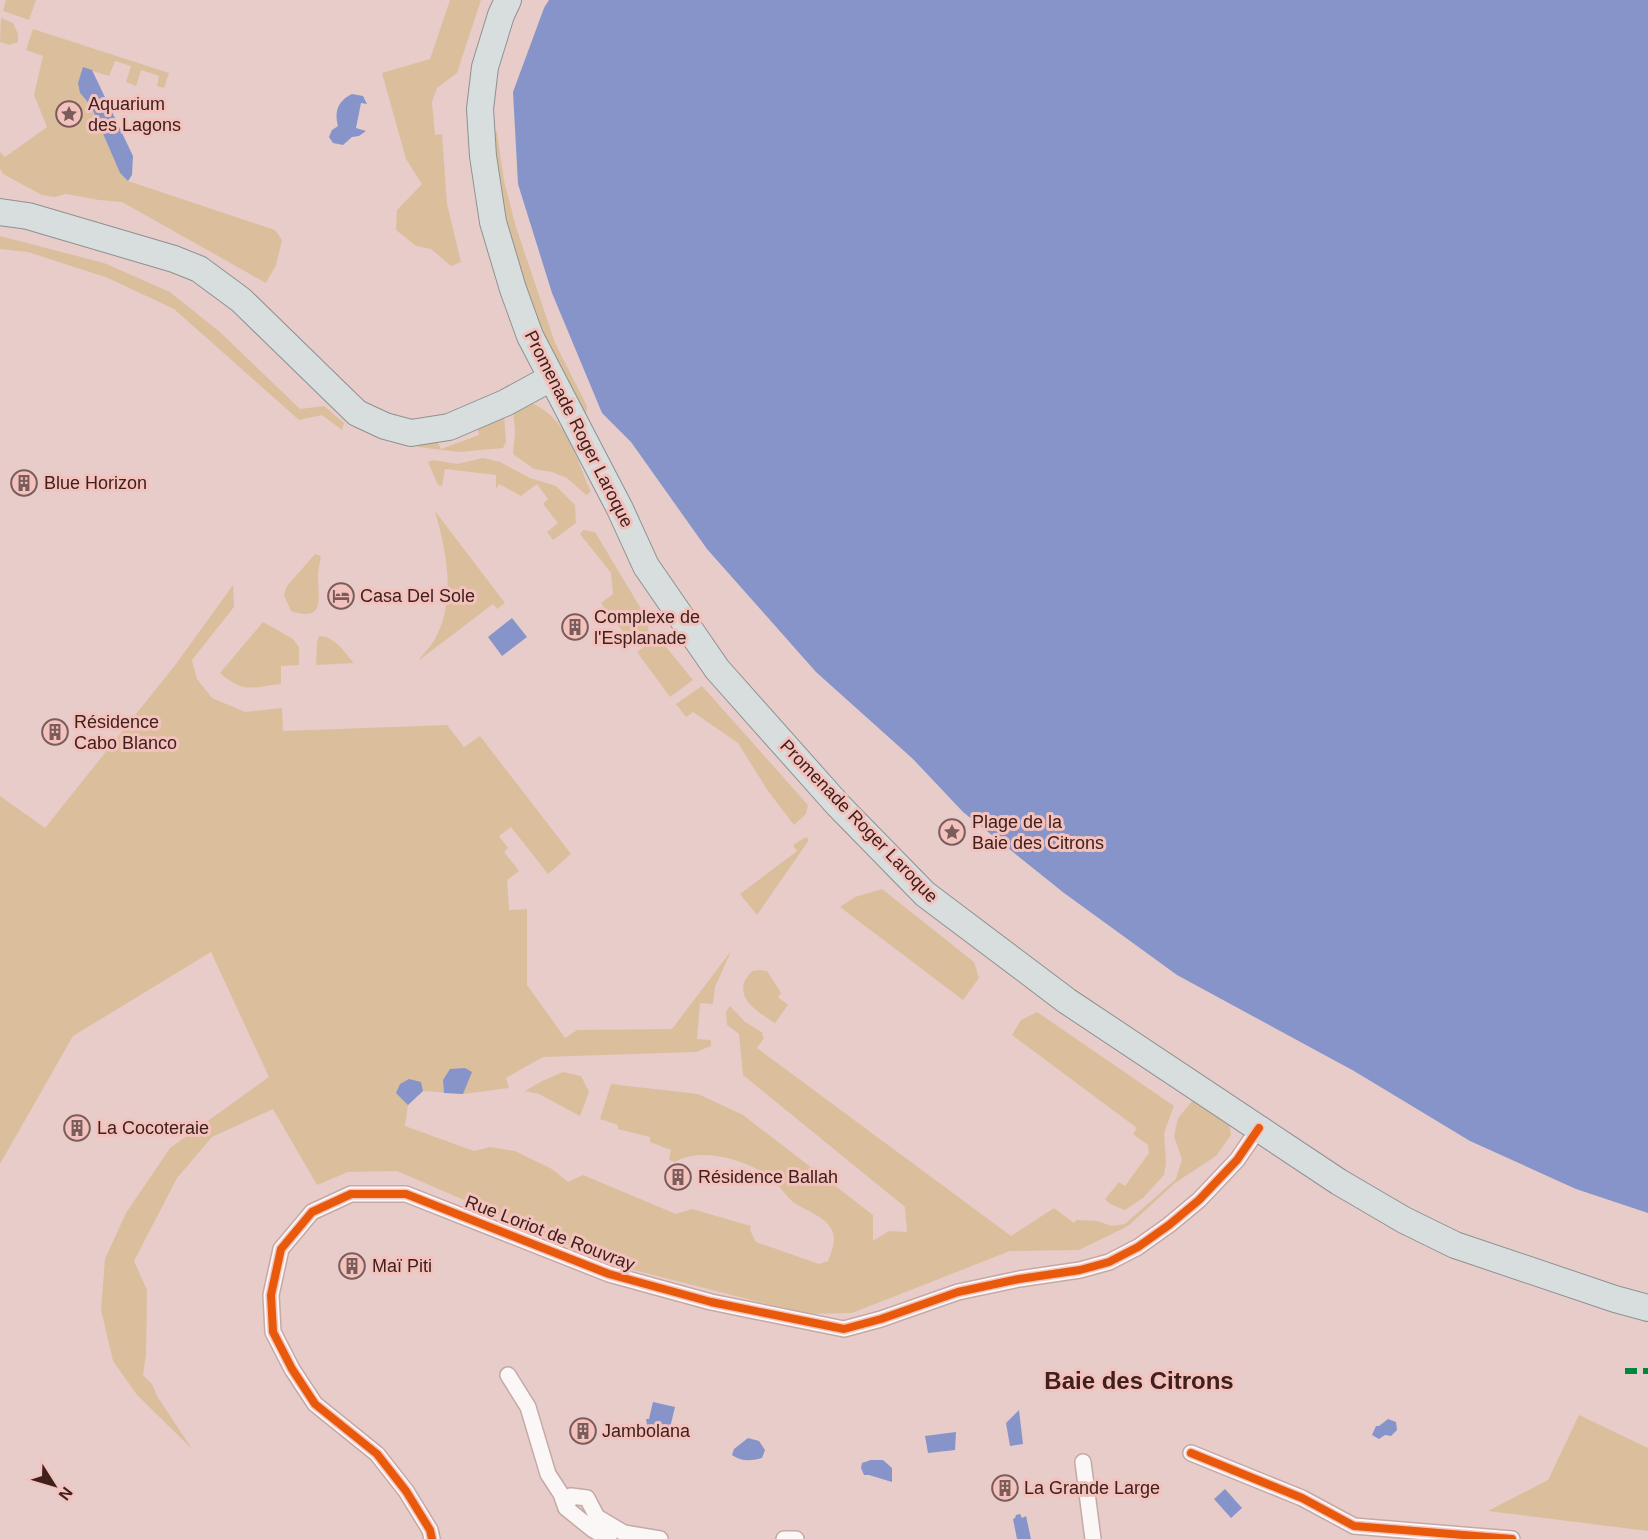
<svg xmlns="http://www.w3.org/2000/svg" width="1648" height="1539" font-family="Arial,sans-serif">
  <rect width="100%" height="100%" fill="#e7ccca"/>
  <path fill="#dbbf9d" d="M6,0H36L29,20L3,11Z
    M450,0H481L457,73L437,88L432,102L435,135L442,134L447,204L461,262L451,266L431,249L416,246L396,230L397,210L422,184L406,159L382,73L430,59Z
    M1,18L13,23L18,34V42L9,45L0,42Z
    M33,29L169,73L164,88L157,86L159,76L141,70L136,86L126,82L131,66L115,61L109,76L83,68L80,93L91,106L120,173L128,181L275,230L282,240L276,265L266,283L122,202L99,200L66,194L54,197L42,195L3,174L0,169V152L5,157L47,127L34,95L43,56L26,50Z
    M491,129L497,132L504,181L516,227L555,343L587,406L585,429L546,347L507,236Z
    M0,236L104,263L170,292L221,333L300,409L324,406L344,423L342,430L322,415L299,420L174,309L108,278L28,252L0,249Z
    M529,402C569,418 575,457 591,492L586,495L567,478L552,472L534,469L513,454L515,432L513,408Z
    M504,414L506,442L503,448L459,452L418,447L415,443L436,439L441,449L479,435L477,425Z
    M483,458L500,462L530,478L556,486L575,505L576,523L553,540L547,532L558,523L543,504L548,499L537,484L521,496L499,484L496,489V475L445,469L442,486L438,485L428,462L434,460L457,464Z
    M435,511L505,603L497,609L493,604L418,661C424,653 433,644 437,635C456,596 446,551 435,511Z
    M583,530L595,532L649,622L648,631L633,645L601,603L613,594L611,573L580,534Z
    M315,554L321,556C320,562 318,569 318,575C318,598 326,623 291,611L284,595L287,586Z
    M233,585L234,607L192,660L197,679L212,698L245,712L282,708L283,731L447,725L464,747L480,736L571,854L548,874L511,827L499,836L508,848L504,852L519,871L507,880L509,910L527,909V985L565,1038L577,1030L672,1029L731,951L715,987L713,1004L700,1003L697,1039L711,1040V1046L696,1052L543,1057L506,1078L509,1088L463,1094L423,1091L408,1105L405,1126L474,1151L490,1147L515,1151L552,1169L568,1182L583,1175L676,1214L692,1209L751,1226L750,1230L756,1242L819,1264L828,1261C831,1253 836,1242 833,1233C828,1217 806,1211 793,1202C785,1195 779,1185 771,1178C748,1160 700,1146 675,1162L669,1160L671,1150L650,1142V1137L618,1129V1125L600,1119L611,1084L698,1094L743,1115L873,1215V1241L889,1231L907,1232L905,1207L743,1075L739,1034L727,1025L726,1012L730,1006L745,1022L763,1033L762,1035L764,1038L757,1048L1011,1236L1054,1208L1074,1223L1076,1220L1097,1221L1112,1226L1125,1224L1176,1179L1182,1159L1174,1136L1178,1118L1194,1099L1229,1124L1231,1135L1216,1156L1175,1183L1128,1226L1079,1250L1010,1251L852,1313L806,1314L614,1265L397,1171L348,1172L317,1185L273,1109L212,1137L177,1178L134,1261L147,1290L146,1354L143,1375L152,1384L157,1396L192,1449L137,1395L113,1361L101,1310L105,1259L126,1213L170,1148L269,1077L211,952L73,1036L0,1164V796L45,828L176,664Z
    M263,622L293,639L299,647V665L281,666V684C252,687 244,694 220,673Z
    M319,636C335,636 344,652 354,663L316,665L317,642Z
    M658,637L693,680L670,697L637,652Z
    M702,686L808,805L806,814L794,825L768,791L738,743L693,712L686,717L676,704Z
    M806,837L809,840L757,915L740,894L797,851L793,845Z
    M882,889L974,962L979,978L963,1000L840,907L855,897Z
    M761,970L767,971L781,993L778,997L788,1005L775,1023C763,1015 738,1002 744,983C745,979 750,974 752,971Z
    M1037,1012L1174,1106L1164,1133L1166,1163L1164,1175L1143,1198L1125,1210L1110,1204L1105,1199L1119,1182L1125,1186L1149,1153L1148,1145L1133,1134L1137,1128L1012,1035L1021,1020Z
    M563,1072L581,1076L589,1092L580,1116L539,1094L525,1091L542,1081Z
    M1579,1415L1648,1448V1531L1488,1511L1548,1480Z"/>
  <path fill="#8694ca" d="M549,0H1648V1213L1576,1189L1470,1141L1354,1071L1177,975L1064,893L963,812L913,759L816,672L707,549L631,442L602,413L552,293L518,184L513,92L544,8Z
    M83,67L92,70L133,156L132,175L128,181L120,173L91,106L80,93L78,83Z
    M352,94L363,96L367,104L361,103L356,128L366,131L359,136L352,137L343,145L333,143L329,137L332,130L338,126C334,111 338,101 352,94Z
    M512,618L527,637L502,656L488,637Z
    M465,1068L472,1072L463,1094L444,1093L443,1080L450,1069Z
    M409,1079L421,1082L423,1091L408,1105L396,1093L400,1084Z
    M653,1402L675,1407L668,1436L648,1430L646,1419H649Z
    M1019,1410L1023,1444L1010,1446L1006,1423Z
    M1388,1419L1396,1422L1397,1430L1391,1436L1385,1435L1379,1439L1372,1435L1376,1426H1379Z
    M956,1432L955,1450L928,1453L925,1436Z
    M748,1438L759,1441L765,1450L762,1458C750,1461 742,1462 732,1455L734,1449Z
    M871,1460H883L892,1468V1482L869,1475H864L861,1468L862,1463Z
    M1225,1489L1242,1508L1231,1518L1214,1499Z
    M1020,1514L1022,1518L1026,1516L1031,1539H1017L1013,1519L1015,1518L1016,1515Z"/>
  <g fill="none" stroke-linecap="round" stroke-linejoin="round">
    <g stroke="#c4a9a7" stroke-width="18">
      <path id="street" d="M508,1375L528,1407L548,1474L561,1494L566,1508
        M1191,1453L1302,1498L1354,1526L1512,1539
        M1083,1462L1093,1539
        M432,1539L430,1530L406,1491L377,1454L315,1404L292,1369L273,1332L271,1295L281,1249L312,1212L351,1194H406L609,1274L711,1302L844,1329L881,1319L958,1292L1019,1279L1080,1270L1109,1262L1138,1247L1169,1225L1199,1200L1237,1160L1259,1128
        M609,1539L592,1529L566,1508L571,1496L587,1498L597,1517L624,1533L660,1539
        M784,1539H796"/>
    </g>
    <g stroke="#8e9192" stroke-width="28">
      <path id="primary" d="M508,0L501,15L485,67L480,109L483,156L493,222L513,289L530,336L620,509L646,566L717,669L838,805L925,894L1067,1001L1339,1182L1404,1220L1455,1245L1615,1299L1648,1308
        M0,212L28,216L174,259L199,269L241,300L357,413L385,426L411,433L449,427L505,403L551,378"/>
    </g>
    <use href="#street" stroke="#fbf7f7" stroke-width="15"/>
    <use href="#primary" stroke="#d8ddde" stroke-width="26"/>
    <path stroke="#00873e" stroke-width="6" stroke-dasharray="12 6" stroke-linecap="butt" d="M1625,1371H1648"/>
    <g stroke="#f4c2bd" stroke-width="11">
      <path id="cycleway" d="M1191,1453L1302,1498L1354,1526L1512,1539
        M432,1539L430,1530L406,1491L377,1454L315,1404L292,1369L273,1332L271,1295L281,1249L312,1212L351,1194H406L609,1274L711,1302L844,1329L881,1319L958,1292L1019,1279L1080,1270L1109,1262L1138,1247L1169,1225L1199,1200L1237,1160L1259,1128"/>
    </g>
    <use href="#cycleway" stroke="#e8590c" stroke-width="8"/>
  </g>
  <defs>
    <g id="sight-ring" transform="scale(1.35)"><circle r="9.5" fill="#f4c2bd" stroke="#7a5c5a" stroke-width="1.5"/><path d="M0-6L1.8-2.2L6-1.7L2.9 1.2L3.7 5.4L0 3.3L-3.7 5.4L-2.9 1.2L-6-1.7L-1.8-2.2Z" fill="#7a5c5a"/></g>
    <g id="building-ring" transform="scale(1.35)"><circle r="9.5" fill="#f4c2bd" stroke="#7a5c5a" stroke-width="1.5"/><path d="M-4-6H4V6H1V3H-1V6H-4ZM-2.5-4.3h1.7v1.8h-1.7ZM.8-4.3h1.7v1.8H.8ZM-2.5-1h1.7V.8h-1.7ZM.8-1h1.7V.8H.8Z" fill="#7a5c5a"/></g>
    <g id="hotel-ring" transform="scale(1.35)"><circle r="9.5" fill="#f4c2bd" stroke="#7a5c5a" stroke-width="1.5"/><path d="M-6-4.5h1.5V1H6V5H4.5V3h-9V5H-6ZM-4 0a1.8 1.8 0 1 1 3.6 0ZM.5 0V-2.5h3Q6-2.5 6 0Z" fill="#7a5c5a"/></g>
  </defs>
  <g fill-rule="evenodd">
    <use href="#sight-ring" x="69" y="114"/>
    <use href="#building-ring" x="24" y="483"/>
    <use href="#hotel-ring" x="341" y="596"/>
    <use href="#building-ring" x="575" y="627"/>
    <use href="#building-ring" x="55" y="732"/>
    <use href="#sight-ring" x="952" y="832"/>
    <use href="#building-ring" x="77" y="1128"/>
    <use href="#building-ring" x="678" y="1177"/>
    <use href="#building-ring" x="352" y="1266"/>
    <use href="#building-ring" x="583" y="1431"/>
    <use href="#building-ring" x="1005" y="1488"/>
  </g>
  <g text-anchor="middle" stroke-width="6" stroke-linejoin="round" paint-order="stroke">
    <g font-size="18" fill="#3f201d" stroke="#f4c2bd" text-anchor="start">
      <text x="88" y="110">Aquarium<tspan x="88" dy="21">des Lagons</tspan></text>
      <text x="44" y="489">Blue Horizon</text>
      <text x="360" y="602">Casa Del Sole</text>
      <text x="594" y="623">Complexe de<tspan x="594" dy="21">l'Esplanade</tspan></text>
      <text x="74" y="728">Résidence<tspan x="74" dy="21">Cabo Blanco</tspan></text>
      <text x="972" y="828">Plage de la<tspan x="972" dy="21">Baie des Citrons</tspan></text>
      <text x="97" y="1134">La Cocoteraie</text>
      <text x="698" y="1183">Résidence Ballah</text>
      <text x="372" y="1272">Maï Piti</text>
      <text x="602" y="1437">Jambolana</text>
      <text x="1024" y="1494">La Grande Large</text>
    </g>
    <g font-size="18" fill="#3f201d" stroke="#f4c2bd">
      <text transform="translate(579 429) rotate(63)" y="6">Promenade Roger Laroque</text>
      <text transform="translate(859 821) rotate(46)" y="6">Promenade Roger Laroque</text>
      <text transform="translate(550 1233) rotate(21)" y="6">Rue Loriot de Rouvray</text>
    </g>
    <g font-size="24" font-weight="bold" fill="#3f201d" stroke="#f4c2bd">
      <text x="1139" y="1389">Baie des Citrons</text>
    </g>
  </g>
  <g transform="translate(54 1485) rotate(127)" stroke="#f4c2bd" stroke-width="4.5" paint-order="stroke">
  <path d="M0-4.5L10 22L0 15L-10 22Z" fill="#3f201d"/>
  <text y="-9" font-size="16" font-weight="bold" text-anchor="middle" fill="#3f201d">N</text>
  </g>
</svg>
